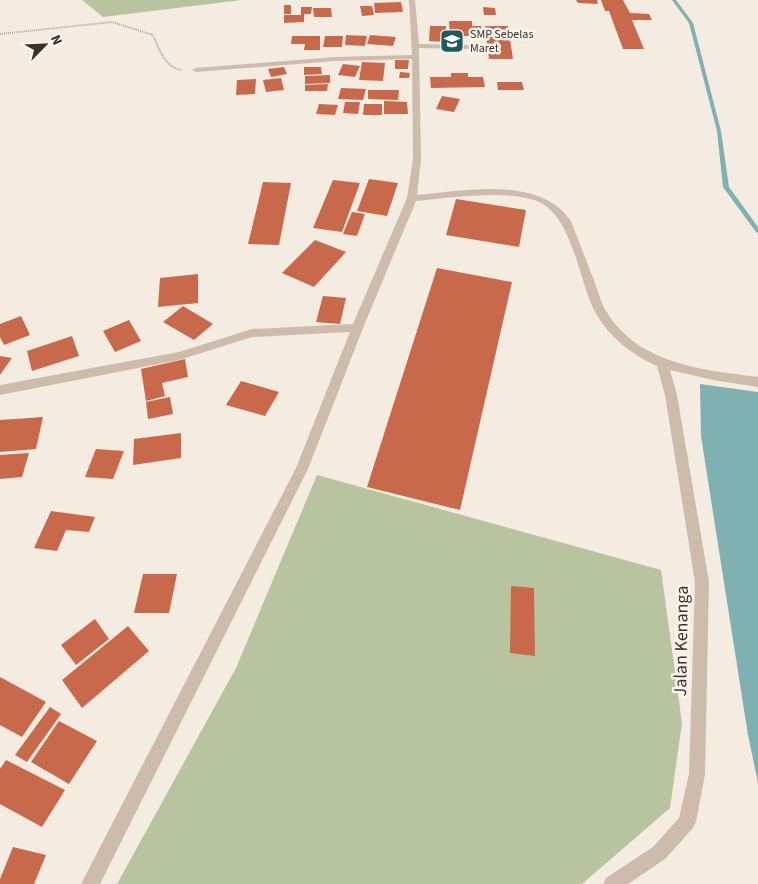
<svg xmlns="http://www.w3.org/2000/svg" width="758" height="884" font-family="'Source Sans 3',sans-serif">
  <rect width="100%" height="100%" fill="#f4ebe1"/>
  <path fill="#b8c4a0" d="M82,0H242L103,17Z
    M317,475L661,570L682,723L670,808L582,884H117L236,668Z"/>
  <path fill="#7fb0b2" d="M700,384L758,392V783L748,735L701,436Z"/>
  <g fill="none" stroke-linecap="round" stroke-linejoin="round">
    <path fill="#7fb0b2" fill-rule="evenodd" d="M672,0H676L693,23L721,131L729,187L758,227V233L756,232L723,187L717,131L689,23Z"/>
  </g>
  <path fill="#c8694b" d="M576,0H597L598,4L578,3Z
    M601,0H623L630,13L649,14L652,20H632L644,49H623L609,11H605Z
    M401,2L403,12L375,13L374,3Z
    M284,5H291V14H284Z
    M360,6H372L374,15L362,16Z
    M301,7H312L311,14H304V22L284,23V15H301Z
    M483,7L495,8L496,15H484Z
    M313,8H331L332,17H314Z
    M449,21H472V26H481L482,33H472L473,36H450Z
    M430,26H446V42L429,41Z
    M485,26H508L513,59H489Z
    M346,35L367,36L365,46L345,45Z
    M370,35L396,37L393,46L367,44Z
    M292,36H320V50H304L305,44H291Z
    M325,36H343L342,47H323Z
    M395,60H409L408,69H395Z
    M362,62L385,63L383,81L359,80Z
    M343,64L360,66L355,77L338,75Z
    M284,67L287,74L271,77L268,69Z
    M304,67H321L322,74L304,75Z
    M400,72L410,73L409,78H399Z
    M451,73H468V77H483L485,87L431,88L430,77H451Z
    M330,75V83L305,84V76Z
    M281,78L284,90L266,92L263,80Z
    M256,79L255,94L236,95L237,80Z
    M497,82H522L524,90H498Z
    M328,84L327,91H305V85Z
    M341,88L366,89L363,100L338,99Z
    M368,90H399L398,100L368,99Z
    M442,96L460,99L454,112L436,109Z
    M384,101L407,102L408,114H384Z
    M345,102H360L358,114L343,113Z
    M319,104L338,105L335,115L316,114Z
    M364,104H382V115H363Z
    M369,179L398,183L387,216L357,211Z
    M333,180L360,183L342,232L313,228Z
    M263,182L291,183L279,245L248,244Z
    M456,199L526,210L519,247L446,235Z
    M352,212L365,214L357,236L343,234Z
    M315,240L346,252L314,287L282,273Z
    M437,268L512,282L460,510L367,487Z
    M198,274V303L158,307L160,278Z
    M323,296L346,298L340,324L316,322Z
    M183,306L213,324L194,340L163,322Z
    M21,316L30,335L4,345L0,337V324Z
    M129,320L141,341L115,352L103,331Z
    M72,336L79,356L32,371L27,351Z
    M0,356L12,358L0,375Z
    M185,359L188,377L162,383L165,396L146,401L141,369Z
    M241,381L279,392L265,416L226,405Z
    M170,397L173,414L148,419L146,402Z
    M43,417L36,449L0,452V420Z
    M181,433V458L133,465L134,439Z
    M96,449L124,451L113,479L85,477Z
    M29,453L22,477L0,479V455Z
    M51,511L95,517L89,532L66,530L57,551L34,548Z
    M143,574H177L169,613H134Z
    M511,586L534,588L535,656L510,653Z
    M95,619L109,639L76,665L61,645Z
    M128,626L149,651L82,708L62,680Z
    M0,677L46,702L22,737L0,725Z
    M50,707L61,714L27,762L15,755Z
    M59,721L97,741L69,784L31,762Z
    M6,760L65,790L42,827L0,804V769Z
    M13,847L46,855L34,884H0V879Z"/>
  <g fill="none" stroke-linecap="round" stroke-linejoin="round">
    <path stroke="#b9a596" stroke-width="2" stroke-dasharray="1 1" stroke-linecap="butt" d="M0,34L112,22L153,35C159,49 165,68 182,70"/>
    <path fill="#cdbbac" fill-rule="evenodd" d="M409,0H415L419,44L475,45L479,47L475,49L419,48L421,159L417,195C465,191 539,175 571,221C579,243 588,264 596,286C599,294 601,303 606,311C638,364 702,370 758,377V387L713,380L670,370L677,395L709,582L705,774L696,822L693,828L665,859L628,884H603L606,878L653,847L679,818L689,774L695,582L665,395L657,366C632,355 609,337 595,312C578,279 573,216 537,201C507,189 448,198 416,201L363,328L308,469L100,884H81L296,468L350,332L252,337L179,360L0,395V385L179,352L252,329L353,324L407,198L413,159L412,59L335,61L196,72L192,70L196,68L335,57L412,55Z"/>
  </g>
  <defs>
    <g id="school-square" transform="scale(1.25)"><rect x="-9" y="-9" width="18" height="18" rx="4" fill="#1f5a5e" stroke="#fbf5ee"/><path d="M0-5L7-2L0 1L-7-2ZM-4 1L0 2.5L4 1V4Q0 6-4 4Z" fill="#fff"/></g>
  </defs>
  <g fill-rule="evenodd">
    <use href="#school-square" x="452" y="41"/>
  </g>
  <g text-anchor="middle" stroke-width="5" stroke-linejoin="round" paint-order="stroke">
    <g font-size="12" fill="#3b302b" stroke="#fbf5ee" text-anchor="start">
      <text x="470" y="38">SMP Sebelas<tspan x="470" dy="14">Maret</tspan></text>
    </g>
    <g font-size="18" fill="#3b302b" stroke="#fbf5ee">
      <text transform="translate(681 641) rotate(-89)" y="6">Jalan Kenanga</text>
    </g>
  </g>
  <g transform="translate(45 45) rotate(66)" stroke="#fbf5ee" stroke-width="4" paint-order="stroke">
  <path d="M0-4L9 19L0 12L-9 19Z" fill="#3b302b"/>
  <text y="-8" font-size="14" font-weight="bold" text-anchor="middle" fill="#3b302b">N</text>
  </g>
</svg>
